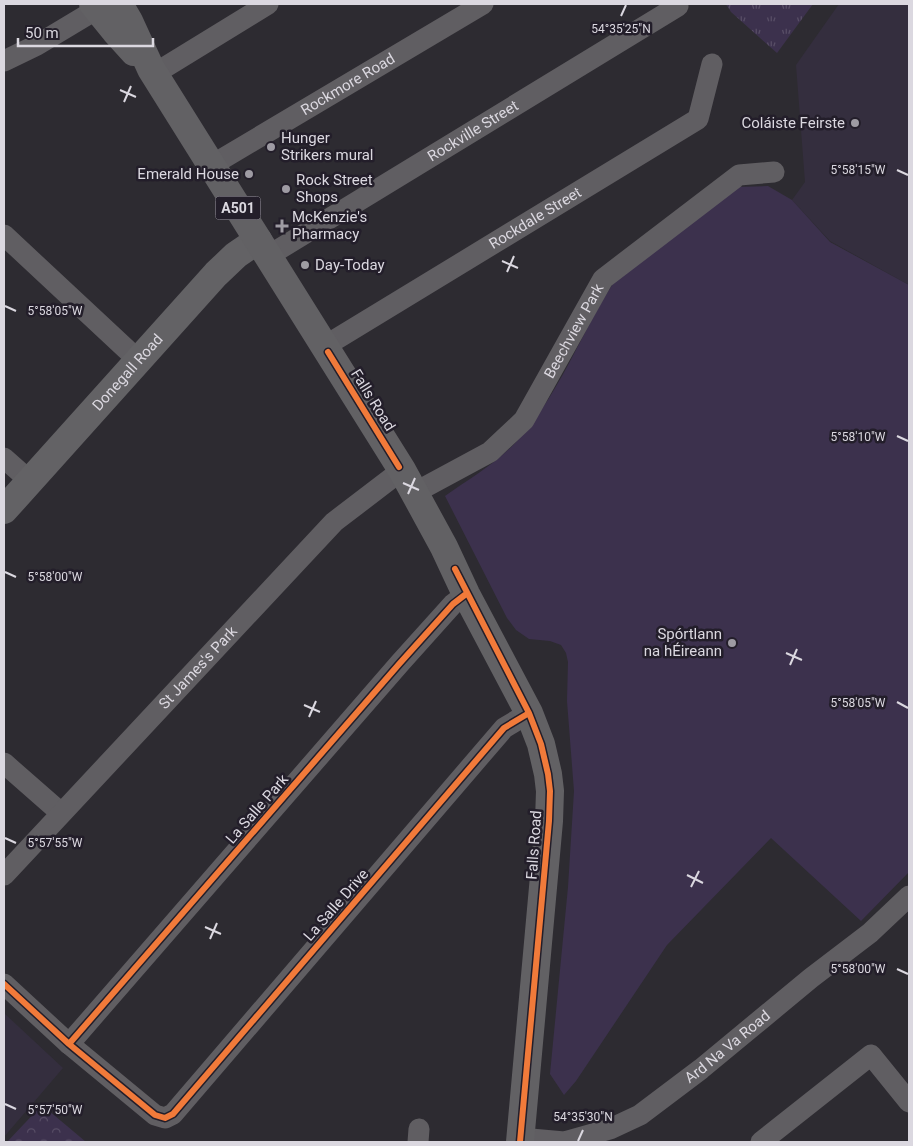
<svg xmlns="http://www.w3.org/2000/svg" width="913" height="1146" font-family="Roboto,sans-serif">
  <defs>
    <pattern id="grass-tufts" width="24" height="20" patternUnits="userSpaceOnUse" patternTransform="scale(1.25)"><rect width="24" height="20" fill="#3c314d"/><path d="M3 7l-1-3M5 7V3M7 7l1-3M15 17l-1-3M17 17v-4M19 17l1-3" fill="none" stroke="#584e66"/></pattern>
    <pattern id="park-crowns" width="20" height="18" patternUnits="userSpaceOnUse" patternTransform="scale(1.25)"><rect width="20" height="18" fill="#3c314d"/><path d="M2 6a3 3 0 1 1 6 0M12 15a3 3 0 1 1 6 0" fill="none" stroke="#584e66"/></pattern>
  </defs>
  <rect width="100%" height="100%" fill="#2d2b31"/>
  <path fill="#342e3e" d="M839,4H907L909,5V285L830,241L792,200L805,182L796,65Z
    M4,1013L63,1068L4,1137Z"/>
  <path fill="url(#grass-tufts)" d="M726,4H813L777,53L731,12Z"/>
  <path fill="url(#park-crowns)" d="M42,1105L86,1142H7Z"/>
  <path fill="#3c314d" d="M768,186L792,200L830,242L909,285V872L861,921L771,838L667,945L576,1081L564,1095L550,1074L568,887L574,791L567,701L568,662L566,653L561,645L550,641L529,639L516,630L507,618L445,496C472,477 502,460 523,434C564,386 584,325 620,273L736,187Z"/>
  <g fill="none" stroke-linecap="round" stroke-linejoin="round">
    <g stroke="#605e62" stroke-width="21">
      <path d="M4,61L37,45L97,9"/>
      <path d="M154,74L268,4"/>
      <path id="s1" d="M212,165L483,4"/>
      <path d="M4,235L138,360"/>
      <path id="s2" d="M268,256L678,6"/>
      <path id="s3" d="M325,346L698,119L712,64"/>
      <path d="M4,458L30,481"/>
      <path id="s4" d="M414,493L490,452L524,420L603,279L739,175L774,172"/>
      <path d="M4,763L61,813"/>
      <path id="s5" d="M4,875L334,522L402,470"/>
      <path d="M4,984L69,1044L155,1115L165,1118L173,1114L504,728L529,713"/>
      <path d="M69,1044L400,663L453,604L466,594"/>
      <path id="s6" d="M520,1138L564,1142L610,1129L640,1115L701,1069L811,978L870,933L909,896"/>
      <path d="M418,1142L419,1129"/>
      <path d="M761,1142L871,1055L909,1102"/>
    </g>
    <path stroke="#636265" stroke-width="28" id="s7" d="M4,510L216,274L236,255L258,240"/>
    <path stroke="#626164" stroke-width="28" d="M93,4L115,31L134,52
      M119,4L129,21L151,69L402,470L444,547L466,594L529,713L541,744L548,774L550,791L549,821L520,1142"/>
    <g stroke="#231e2a" stroke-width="9">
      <path id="cycleway" d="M328,352L399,467
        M455,569L529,713L541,744L548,774L550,791L549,821L520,1142
        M4,984L69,1044L155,1115L165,1118L173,1114L504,728L529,713
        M69,1044L400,663L453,604L466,594"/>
    </g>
    <use href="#cycleway" stroke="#f17a3a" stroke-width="6"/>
  </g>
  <path fill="none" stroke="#dbd8e0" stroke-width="2" d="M621,16L626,5M120,90L136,97M124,102L131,86M897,170L908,175M502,261L518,268M507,272L514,256M5,306L16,311M897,436L908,441M403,483L419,490M408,494L415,478M5,572L16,577M786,653L802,660M790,665L797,649M897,702L908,708M304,705L320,712M309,717L316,701M5,838L16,843M687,875L703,883M691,887L699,871M205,927L221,934M210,939L217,923M897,969L908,974M5,1104L16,1109M578,1141L583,1130"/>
  <g fill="#9e9ba3" stroke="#231e2a" stroke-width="2">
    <circle cx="855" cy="123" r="5"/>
    <circle cx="271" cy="147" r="5"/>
    <circle cx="249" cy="174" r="5"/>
    <circle cx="286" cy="189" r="5"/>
    <path d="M279.5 218.5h5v5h5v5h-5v5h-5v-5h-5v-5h5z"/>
    <circle cx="305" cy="265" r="5"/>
    <circle cx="732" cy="643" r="5"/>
  </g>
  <g text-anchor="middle" stroke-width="5" stroke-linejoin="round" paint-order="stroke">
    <rect fill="#231e2a" stroke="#a4a0a9" stroke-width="1" x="215.5" y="196.5" width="45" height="23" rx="4"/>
    <g font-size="14" font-weight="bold" fill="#dbd8e0">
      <text x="238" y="213">A501</text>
    </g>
    <g font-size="15" fill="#dbd8e0" stroke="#231e2a">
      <text dy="5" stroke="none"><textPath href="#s1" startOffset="158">Rockmore Road</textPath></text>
      <text dy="5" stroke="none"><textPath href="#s2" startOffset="240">Rockville Street</textPath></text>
      <text dy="5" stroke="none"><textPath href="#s3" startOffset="246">Rockdale Street</textPath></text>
      <text dy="5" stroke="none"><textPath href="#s4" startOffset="235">Beechview Park</textPath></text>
      <text dy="5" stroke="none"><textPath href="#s7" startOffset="185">Donegall Road</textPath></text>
      <text transform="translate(373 400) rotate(58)" y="5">Falls Road</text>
      <text dy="5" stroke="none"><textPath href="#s5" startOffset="284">St James's Park</textPath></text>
      <text transform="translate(257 809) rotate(-49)" y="5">La Salle Park</text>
      <text transform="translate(534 845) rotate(-86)" y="5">Falls Road</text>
      <text transform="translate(336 905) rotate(-49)" y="5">La Salle Drive</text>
      <text dy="5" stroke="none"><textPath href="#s6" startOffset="236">Ard Na Va Road</textPath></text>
    </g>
    <g font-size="15" fill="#dbd8e0" stroke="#231e2a" text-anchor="start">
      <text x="845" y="128" text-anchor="end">Coláiste Feirste</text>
      <text x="281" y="143">Hunger<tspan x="281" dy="17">Strikers mural</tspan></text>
      <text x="239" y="179" text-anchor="end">Emerald House</text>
      <text x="296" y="185">Rock Street<tspan x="296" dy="17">Shops</tspan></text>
      <text x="292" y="222">McKenzie's<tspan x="292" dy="17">Pharmacy</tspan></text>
      <text x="315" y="270">Day-Today</text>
      <text x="722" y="639" text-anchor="end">Spórtlann<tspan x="722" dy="17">na hÉireann</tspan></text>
    </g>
  </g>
  <g font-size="12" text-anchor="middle" fill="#dbd8e0" stroke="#231e2a" stroke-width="5" stroke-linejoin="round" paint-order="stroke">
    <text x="621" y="33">54°35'25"N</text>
    <text x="858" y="174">5°58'15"W</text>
    <text x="55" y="315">5°58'05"W</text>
    <text x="858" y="441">5°58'10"W</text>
    <text x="55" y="581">5°58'00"W</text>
    <text x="858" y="707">5°58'05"W</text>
    <text x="55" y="847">5°57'55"W</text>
    <text x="858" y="973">5°58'00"W</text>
    <text x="55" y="1114">5°57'50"W</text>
    <text x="583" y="1121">54°35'30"N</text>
  </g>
  <rect width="913" height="1146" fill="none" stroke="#dbd8e0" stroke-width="10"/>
  <path d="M18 38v8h135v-8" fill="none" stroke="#dbd8e0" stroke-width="2.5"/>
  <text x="25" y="38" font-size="15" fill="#dbd8e0" stroke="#231e2a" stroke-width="4" paint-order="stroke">50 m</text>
</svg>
